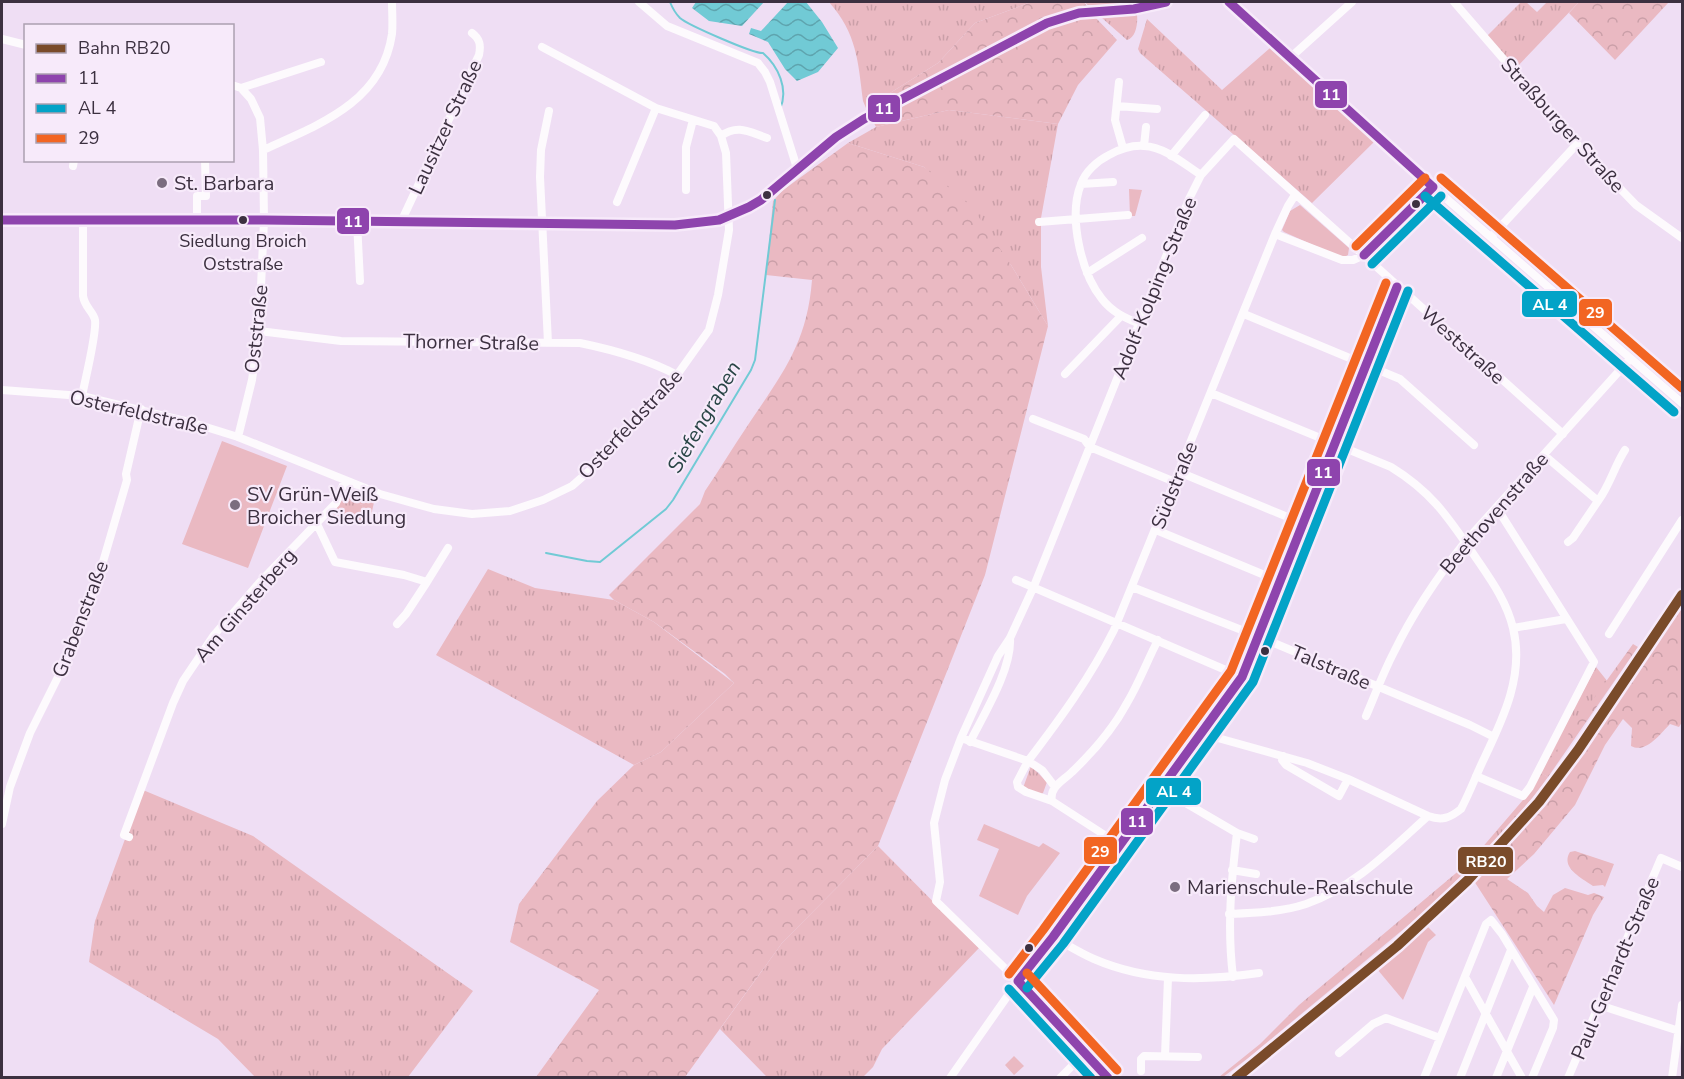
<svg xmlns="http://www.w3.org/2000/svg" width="1684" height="1079" font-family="'Nunito Sans',sans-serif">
  <defs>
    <pattern id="grass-tufts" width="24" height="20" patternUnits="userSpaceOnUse" patternTransform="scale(1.5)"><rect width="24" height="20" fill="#eab9c2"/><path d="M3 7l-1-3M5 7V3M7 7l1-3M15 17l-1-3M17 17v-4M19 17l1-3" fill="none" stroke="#ca9fa8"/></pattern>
    <pattern id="forest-crowns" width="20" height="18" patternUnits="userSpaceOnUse" patternTransform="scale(1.5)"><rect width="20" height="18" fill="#eab9c2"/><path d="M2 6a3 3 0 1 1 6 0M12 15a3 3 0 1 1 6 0" fill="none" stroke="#ca9fa8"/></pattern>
    <pattern id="water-waves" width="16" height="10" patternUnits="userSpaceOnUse" patternTransform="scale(1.5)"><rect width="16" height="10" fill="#71cad5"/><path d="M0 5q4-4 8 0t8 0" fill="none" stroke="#5ea4ae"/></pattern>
  </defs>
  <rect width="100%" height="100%" fill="#efdef4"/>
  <path fill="url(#grass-tufts)" d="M829,2H1031L975,23L938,63L866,108L863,101C858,61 857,34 829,2Z
    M1084,2H1147L1117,5H1088Z
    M1521,2H1526L1537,12L1547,2H1579L1515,69L1487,36Z
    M1137,15C1138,23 1136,38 1127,40L1102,18Z
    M1147,19L1222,90L1270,48L1374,142L1312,203L1140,53L1138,49Z
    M949,110L1058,124L1041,218V267L1048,326L1011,265L924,167L848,143L876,127Z
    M343,499L363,505L361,522L331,520L329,518Z
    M488,569L535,588L614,600L654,622L734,683L661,752L634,765L436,655Z
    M1596,667L1608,682L1541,773L1548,777C1526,808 1501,835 1474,862V857L1529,793Z
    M1031,766L1047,782L1043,793L1039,795L1023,788Z
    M143,790L253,836L473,991L408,1077H255L218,1039L89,962L95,921Z
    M878,846L979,948L882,1049L873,1067L863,1077H767L720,1029L782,943Z
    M1468,863L1471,866L1423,913L1247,1059L1223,1077H1219L1260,1044L1299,1005Z"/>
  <path fill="url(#forest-crowns)" d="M1031,2H1084L1095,17L1117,40L1078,85L1058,124L949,110L876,127L866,108L938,63L975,23Z
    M1579,2H1669L1615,60L1569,13Z
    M848,143L924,167L972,207L1011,265L1048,326L985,575L878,846L782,943L685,1077H536L599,990L510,942L519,904L597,801L634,765L661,752L734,683L725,674L654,622L614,600L609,595L700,504L705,491C720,469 733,447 748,425C782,374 807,344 812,280L766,275L773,201L783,190Z
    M1682,606V697L1681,700L1682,702V722L1679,727L1670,724C1660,734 1646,754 1631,746L1632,728L1623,719L1605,745L1575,805L1534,854L1507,879L1528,893L1537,906L1544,912L1553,895L1565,888L1588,895L1594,893L1604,897L1593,915L1554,1005L1474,881L1559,784L1608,717Z
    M1633,644L1638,647L1548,777L1540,773Z
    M1575,851L1614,864L1605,887L1603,885L1593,886C1582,878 1560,868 1570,852Z"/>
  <path fill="#eab9c2" d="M1129,189L1142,190L1135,216H1130Z
    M1300,205L1349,248L1348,255L1342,258L1284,232L1282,230L1290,211Z
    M222,441L287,466L248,568L182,544Z
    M349,489L375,498L370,520L361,521L363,505L343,499Z
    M984,824L1039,847L1043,843L1060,853L1027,896L1018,915L979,896L999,849L977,840Z
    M1427,926L1436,935L1428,942L1403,1000L1377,969Z
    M1014,1056L1024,1066L1014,1075L1005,1065Z"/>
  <path fill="url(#water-waves)" d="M696,2H764L742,26L709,21L692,8Z
    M788,2H806L822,22L838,48L818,72L797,81L785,69L768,42L749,34L751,28L761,31Z"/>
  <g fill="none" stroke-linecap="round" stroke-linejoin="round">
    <path stroke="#71cad5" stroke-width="2" d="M670,2C672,7 675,13 680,18C688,25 754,54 763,53C778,66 789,89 780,109
      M546,553L587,561L600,562L666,509L673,500L751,370L755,360L775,200"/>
    <path stroke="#fdfafd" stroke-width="8" d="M639,2L667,26L758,63L765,72L770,82L797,168
      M1229,2L1433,187L1682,403
      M1454,2L1577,144L1636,205L1682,238
      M2,39L26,45
      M1291,57L1352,2
      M1119,82L1115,120L1123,148
      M232,85L241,88L251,99L260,118L263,150L264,220L259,331L252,380L238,437
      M241,88L321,62
      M1117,106L1157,109
      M721,136C738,124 749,132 767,138
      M1144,146L1146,127
      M263,150C318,125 382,103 392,34C393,24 392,12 392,2
      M1171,156L1205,115
      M73,166L74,160
      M1081,184L1113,182
      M686,190V147L693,120
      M617,202L656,108
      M2,220H264L675,225L719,220L749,207L761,200L836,137L864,119L1047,23C1080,8 1096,13 1129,10C1142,9 1154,5 1166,2
      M197,220V196H206L205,160
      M357,222L360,281
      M401,222L479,55C481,45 480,39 472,33
      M1039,222L1128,215
      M1275,234L1342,260H1353L1364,255L1433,187
      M1491,237L1577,144
      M1087,273L1142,238
      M1244,314L1400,379L1474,445
      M1140,324C1125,318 1112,312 1102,299C1081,273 1068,216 1081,184C1085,172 1097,161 1109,155C1120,149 1132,145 1144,146C1165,147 1184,164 1201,175
      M259,331L341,341L580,343C614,350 647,359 677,375
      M548,343L540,177L541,150L549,111
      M1065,374L1121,316
      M2,390L82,396L193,423L238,437L380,494L434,509L472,514L510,511L543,500L572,486L596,465L677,375L709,330L718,295L729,230L726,153L721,136L714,126L656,108L542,47
      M1211,393L1391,467C1430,491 1446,514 1472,552C1488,576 1506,599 1513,628C1525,676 1502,721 1482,763C1475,778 1469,794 1461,809C1450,818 1442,821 1428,816C1391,849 1355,887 1306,904C1282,912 1254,913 1229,914
      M82,396C85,380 97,333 95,320C93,311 85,308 83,296V220
      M1033,419L1084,439L1090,447L1175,482
      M1544,455L1598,501L1573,538L1568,542
      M1179,472L1302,523
      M1598,501C1610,485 1614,467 1625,450
      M317,524L335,562L404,575L427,582L448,548
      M1156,530L1279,581
      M1016,580L1242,677
      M1132,587L1257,636L1470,725L1494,737
      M397,624L406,614L427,582
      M1513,628L1566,619
      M1609,634L1682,520
      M1366,716C1375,695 1383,673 1394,652C1413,613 1438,576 1465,542L1630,359
      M1200,733L1307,763L1348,779L1428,816
      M961,738L1028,761L1017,782L1018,787L1026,792L1052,801L1120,845
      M970,742C984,714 1012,669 1010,638
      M1283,756L1282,760L1286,765L1339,796L1348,779
      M1476,776L1523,796L1530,787L1594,662L1497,508
      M1055,787L1042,770L1028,761C1060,719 1090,678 1114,630L1275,234L1288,206L1295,195
      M1160,788L1237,833L1254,839
      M1052,801C1049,787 1063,781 1072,772C1093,752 1113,729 1127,703C1139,683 1147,661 1158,640
      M2,824L10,787L30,733L68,657L83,621L98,579L127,480L126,474L141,409
      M129,837L124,835L173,703L183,681L214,635L259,583L336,503L345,480
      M1232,870L1256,874
      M1053,937C1066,944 1080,953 1094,959C1147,982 1203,981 1259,973
      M1233,977C1227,927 1231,883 1237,833
      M1465,977L1522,1078
      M1599,1005L1679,1031
      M1339,1053L1373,1024L1386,1018L1440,1038
      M1165,1056L1168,978
      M1141,1071V1059L1144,1056L1198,1057
      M950,1078L1018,981L1053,937L1242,677L1397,287
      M1060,1078L1086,1052
      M1108,1078L1018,981L936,901L940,882L934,823L945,780L961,738L998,656L1010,638L1034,586L1189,199L1201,175L1234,139L1563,434
      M1424,1078L1486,924L1491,920L1502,934L1554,1020L1553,1028L1532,1078
      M1460,1078L1511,950
      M1496,1078L1533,987
      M1568,1078L1661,858L1682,867
      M1672,1078L1682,1005"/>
    <g stroke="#f7eafa" stroke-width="14">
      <path id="bus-1" d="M1229,2L1433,187
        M2,220H264L675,225L719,220L749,207L761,200L836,137L864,119L1047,23L1079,13L1134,9L1166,2
        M1364,255L1433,187
        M1018,981L1053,937L1242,677L1397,287
        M1018,981L1108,1078"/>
    </g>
    <g stroke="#f7eafa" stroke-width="14">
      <path id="bus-2" d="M1425,196L1674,412
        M1372,264L1441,196
        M1027,988L1063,944L1253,682L1408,291
        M1009,989L1091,1078"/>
    </g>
    <g stroke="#f7eafa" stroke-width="14">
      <path id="bus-3" d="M1441,178L1682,388
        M1356,246L1425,178
        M1027,973L1117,1070
        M1009,974L1043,930L1231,671L1386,283"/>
    </g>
    <use href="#bus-1" stroke="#8e44ad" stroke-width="9"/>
    <use href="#bus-2" stroke="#03a3c7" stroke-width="9"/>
    <use href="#bus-3" stroke="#f26522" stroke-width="9"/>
    <g stroke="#f7eafa" stroke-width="15">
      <path id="rail-1" d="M1236,1078L1397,946L1468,880L1539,802L1578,750L1682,595"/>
    </g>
    <use href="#rail-1" stroke="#7a4b2a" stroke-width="10"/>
  </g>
  <g fill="#7b6d7f" stroke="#f7eafa" stroke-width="2">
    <circle cx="162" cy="183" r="6"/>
    <circle cx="235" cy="505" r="6"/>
    <circle cx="1175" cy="887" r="6"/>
  </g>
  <g fill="#3c3040" stroke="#f7eafa" stroke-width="2">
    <circle cx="767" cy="195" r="5"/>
    <circle cx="1416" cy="204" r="5"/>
    <circle cx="243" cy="220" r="5"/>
    <circle cx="1265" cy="651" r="5"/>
    <circle cx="1029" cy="948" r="5"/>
  </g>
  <g text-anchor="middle" stroke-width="4.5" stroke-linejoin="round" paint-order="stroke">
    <g font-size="18" fill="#3c3040" stroke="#f7eafa">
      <text x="243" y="247">Siedlung Broich<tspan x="243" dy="23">Oststraße</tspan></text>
    </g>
    <g font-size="20" fill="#3c3040" stroke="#f7eafa">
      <text transform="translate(1563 125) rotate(48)" y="7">Straßburger Straße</text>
      <text transform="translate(445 127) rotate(-65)" y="7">Lausitzer Straße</text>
      <text transform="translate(1154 288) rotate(-68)" y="7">Adolf-Kolping-Straße</text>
      <text transform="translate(256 329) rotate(-84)" y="7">Oststraße</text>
      <text transform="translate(471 342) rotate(1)" y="7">Thorner Straße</text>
      <text transform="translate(1463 345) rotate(42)" y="7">Weststraße</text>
      <text transform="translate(139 412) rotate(13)" y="7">Osterfeldstraße</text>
      <text transform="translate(630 424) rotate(-47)" y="7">Osterfeldstraße</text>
      <text transform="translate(1174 485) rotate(-68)" y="7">Südstraße</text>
      <text transform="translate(1494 513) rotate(-49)" y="7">Beethovenstraße</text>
      <text transform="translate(245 605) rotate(-49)" y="7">Am Ginsterberg</text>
      <text transform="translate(80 619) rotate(-69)" y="7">Grabenstraße</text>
      <text transform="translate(1331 667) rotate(23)" y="7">Talstraße</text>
      <text transform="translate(1615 968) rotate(-67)" y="7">Paul-Gerhardt-Straße</text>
    </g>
    <g font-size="20" fill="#3c3040" stroke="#f7eafa" text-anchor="start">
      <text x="174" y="190">St. Barbara</text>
      <text x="247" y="501">SV Grün-Weiß<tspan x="247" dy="23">Broicher Siedlung</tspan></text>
      <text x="1187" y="894">Marienschule-Realschule</text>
    </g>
    <g font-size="21" font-style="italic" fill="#294546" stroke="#f7eafa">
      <text transform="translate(704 417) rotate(-60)" y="7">Siefengraben</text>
    </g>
  </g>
  <g stroke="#f7eafa" stroke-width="2">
    <rect x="1314" y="80" width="34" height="29" rx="6" fill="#8e44ad"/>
    <rect x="867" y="94" width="34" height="29" rx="6" fill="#8e44ad"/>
    <rect x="336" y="207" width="34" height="28" rx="6" fill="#8e44ad"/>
    <rect x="1521" y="290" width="57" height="28" rx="6" fill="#03a3c7"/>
    <rect x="1578" y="298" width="35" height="29" rx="6" fill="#f26522"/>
    <rect x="1306" y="458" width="35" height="29" rx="6" fill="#8e44ad"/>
    <rect x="1145" y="777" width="57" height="29" rx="6" fill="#03a3c7"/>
    <rect x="1120" y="807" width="34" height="29" rx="6" fill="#8e44ad"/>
    <rect x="1083" y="836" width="35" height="29" rx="6" fill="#f26522"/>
    <rect x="1457" y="846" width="57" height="29" rx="6" fill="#7a4b2a"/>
  </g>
  <g font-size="16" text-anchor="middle" font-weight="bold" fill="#fff">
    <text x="1331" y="100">11</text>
    <text x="884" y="114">11</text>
    <text x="353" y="227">11</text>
    <text x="1550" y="310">AL 4</text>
    <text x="1595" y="318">29</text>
    <text x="1323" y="478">11</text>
    <text x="1174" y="797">AL 4</text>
    <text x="1137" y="827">11</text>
    <text x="1100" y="857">29</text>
    <text x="1486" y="867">RB20</text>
  </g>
  <rect width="1684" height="1079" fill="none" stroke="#3c3040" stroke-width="6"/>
  <rect x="24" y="24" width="210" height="138" fill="#f7eafa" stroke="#aca0b0" stroke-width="1.5"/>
  <rect x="36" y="44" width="30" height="9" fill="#7a4b2a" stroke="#aca0b0" stroke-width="1.5"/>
  <text x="78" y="54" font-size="18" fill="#3c3040">Bahn RB20</text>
  <rect x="36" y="74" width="30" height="9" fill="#8e44ad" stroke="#aca0b0" stroke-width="1.5"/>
  <text x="78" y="84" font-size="18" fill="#3c3040">11</text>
  <rect x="36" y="104" width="30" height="9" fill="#03a3c7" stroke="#aca0b0" stroke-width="1.5"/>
  <text x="78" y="114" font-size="18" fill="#3c3040">AL 4</text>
  <rect x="36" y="134" width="30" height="9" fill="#f26522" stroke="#aca0b0" stroke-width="1.5"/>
  <text x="78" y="144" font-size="18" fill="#3c3040">29</text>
</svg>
